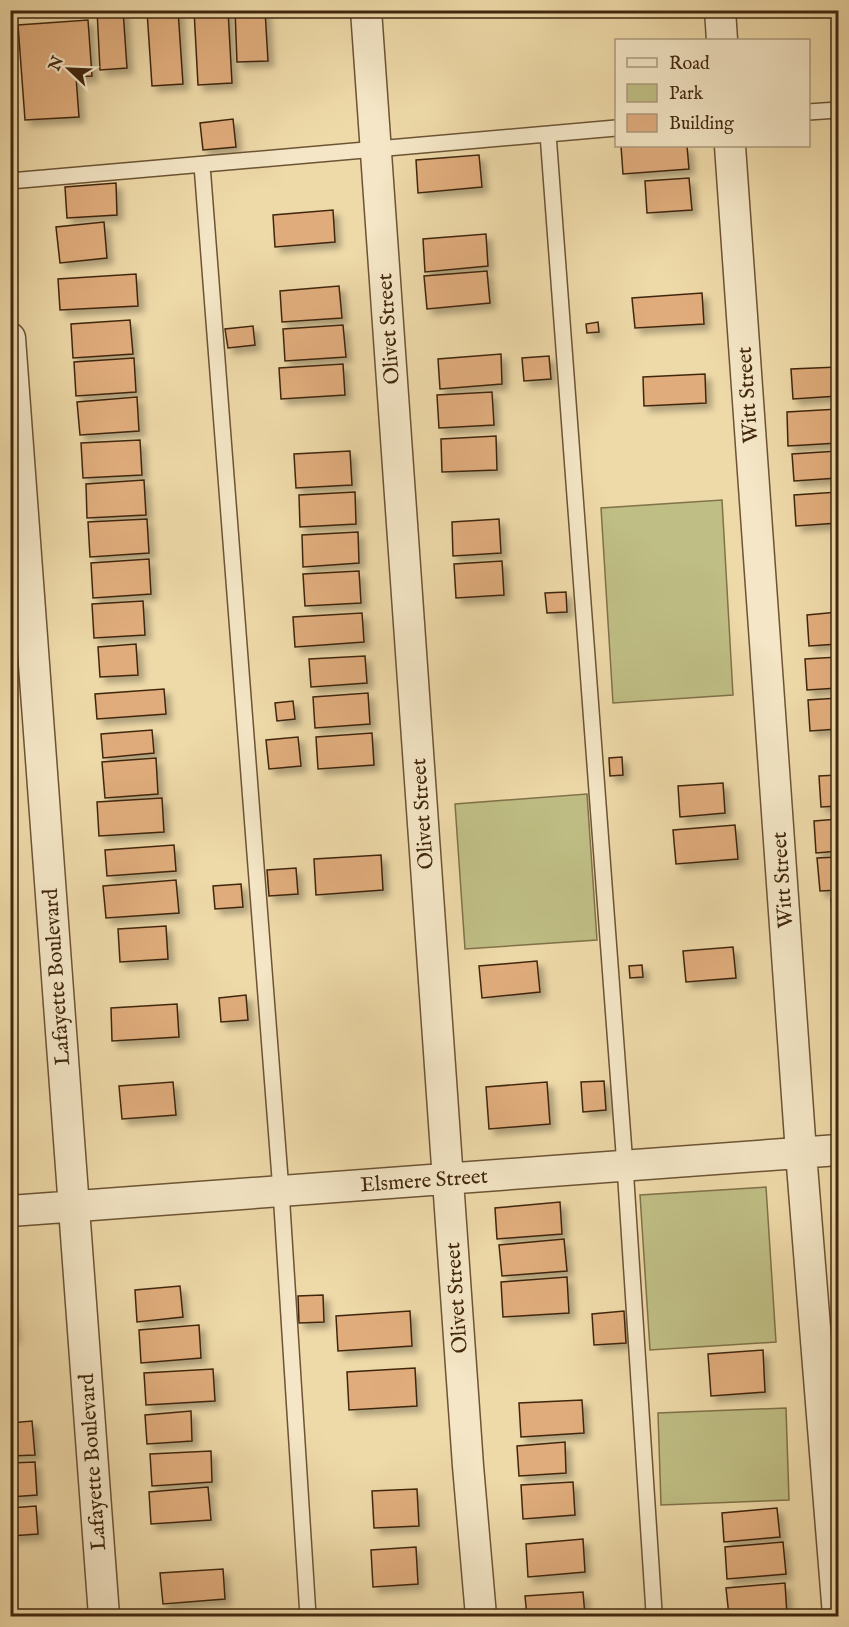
<svg xmlns="http://www.w3.org/2000/svg" width="849" height="1627" font-family="'IM FELL English',serif">
  <defs>
    <filter id="shadow"><feDropShadow dx="5.5" dy="5.5" stdDeviation="3" flood-color="#0004"/></filter>
  </defs>
  <rect width="100%" height="100%" fill="#eed9a8"/>
  <filter id="stains"><feTurbulence type="fractalNoise" baseFrequency=".00333" numOctaves="4"/><feColorMatrix values="0 0 0 0 .2 0 0 0 0 .09 0 0 0 0 .02 0 0 0 .5 -.17"/></filter>
  <radialGradient id="worn" r=".72"><stop offset=".6" stop-color="#630" stop-opacity="0"/><stop offset="1" stop-color="#630" stop-opacity=".3"/></radialGradient>
  <path fill="#bfbe84" stroke="#807249" stroke-width="1.5" d="M722,500L733,695L613,703L601,508Z
    M587,794L597,940L465,949L455,804Z
    M766,1187L776,1342L650,1350L640,1195Z
    M786,1408L789,1500L661,1505L658,1413Z"/>
  <path fill="#e0ac7c" stroke="#41270e" stroke-width="1.5" filter="url(#shadow)" d="M97,10H123L127,68L100,70Z
    M178,10L183,84L152,86L147,11Z
    M194,10H228L232,83L198,85Z
    M235,10H265L268,61L237,62Z
    M88,20L92,76L76,77L79,117L25,120L18,25Z
    M233,119L236,147L203,150L200,123Z
    M621,146H687L689,169L623,174Z
    M479,155L482,187L418,193L416,160Z
    M689,178L692,210L647,213L645,181Z
    M116,183L117,215L67,218L65,187Z
    M333,210L335,242L275,247L273,215Z
    M104,222L107,258L60,263L56,227Z
    M486,234L488,266L425,272L423,239Z
    M487,271L490,303L427,309L424,276Z
    M136,274L138,306L60,310L58,279Z
    M339,286L342,318L282,322L280,291Z
    M702,293L704,324L635,328L632,298Z
    M130,320L133,354L73,358L71,324Z
    M598,322L599,332L587,333L586,324Z
    M343,325L346,357L285,361L283,329Z
    M253,326L255,345L228,348L225,329Z
    M501,354L502,384L440,389L438,359Z
    M549,356L551,379L524,381L522,358Z
    M134,358L136,392L76,396L74,362Z
    M343,364L345,395L281,399L279,368Z
    M838,367V396L793,399L791,369Z
    M705,374L706,403L644,406L643,377Z
    M492,392L494,425L439,428L437,395Z
    M137,397L139,431L80,435L77,402Z
    M838,409V443L788,446L787,412Z
    M496,436L497,470L442,472L441,439Z
    M140,440L142,475L83,478L81,443Z
    M350,451L352,485L296,488L294,454Z
    M838,451V478L794,481L792,454Z
    M144,480L146,515L87,518L86,484Z
    M355,492L356,524L300,527L299,495Z
    M838,492V523L796,526L794,495Z
    M147,519L149,553L90,557L88,522Z
    M499,519L501,553L453,556L452,522Z
    M358,532L359,563L303,567L302,535Z
    M149,559L151,594L93,598L91,563Z
    M502,561L504,595L456,598L454,564Z
    M359,571L361,603L305,606L303,574Z
    M566,592L567,612L547,613L545,593Z
    M143,601L145,635L94,638L92,604Z
    M838,612V644L809,646L807,615Z
    M362,613L364,642L295,647L293,617Z
    M136,644L138,675L100,677L98,647Z
    M365,656L367,683L311,687L309,659Z
    M838,657V688L807,690L805,659Z
    M164,689L166,714L97,719L95,694Z
    M368,693L370,724L315,728L313,697Z
    M838,698V729L810,731L808,700Z
    M293,701L295,719L277,721L275,703Z
    M152,730L154,753L103,758L101,734Z
    M372,733L374,765L318,769L316,737Z
    M298,737L301,766L269,769L266,740Z
    M622,757L623,775L610,776L609,758Z
    M156,758L158,794L105,798L102,762Z
    M838,775V806L821,807L819,776Z
    M723,783L725,813L680,817L678,786Z
    M162,798L164,832L99,836L97,802Z
    M838,819V851L816,853L814,821Z
    M735,825L738,859L676,864L673,830Z
    M174,845L176,871L107,876L105,850Z
    M381,855L383,890L316,895L314,859Z
    M838,857V890L820,891L817,858Z
    M296,868L298,894L269,896L267,870Z
    M176,880L179,913L106,918L103,886Z
    M241,884L243,907L215,909L213,886Z
    M838,898V931L833,932L831,899Z
    M166,926L168,959L120,962L118,929Z
    M733,947L736,978L686,982L683,951Z
    M537,961L540,992L482,998L479,966Z
    M642,965L643,977L630,978L629,966Z
    M246,995L248,1020L221,1022L219,998Z
    M177,1004L179,1037L112,1041L111,1008Z
    M604,1081L606,1110L583,1112L581,1082Z
    M173,1082L176,1115L122,1119L119,1086Z
    M547,1082L550,1124L489,1129L486,1087Z
    M560,1202L562,1234L497,1239L495,1208Z
    M564,1239L567,1271L502,1276L499,1245Z
    M567,1277L569,1313L503,1317L501,1282Z
    M180,1286L183,1317L137,1322L135,1290Z
    M323,1295L324,1322L299,1323L298,1296Z
    M10,1303L15,1337H10Z
    M410,1311L412,1346L338,1351L336,1316Z
    M624,1311L626,1343L594,1345L592,1314Z
    M199,1325L201,1358L141,1363L139,1330Z
    M763,1350L765,1392L711,1396L708,1354Z
    M415,1368L417,1406L349,1410L347,1372Z
    M213,1369L215,1401L146,1405L144,1373Z
    M582,1400L584,1433L521,1437L519,1403Z
    M191,1411L192,1441L147,1444L145,1415Z
    M32,1421L35,1455L10,1456V1423Z
    M565,1442L566,1473L519,1476L517,1446Z
    M211,1451L212,1482L152,1486L150,1454Z
    M35,1462L37,1495L10,1497V1463Z
    M573,1482L575,1515L523,1519L521,1485Z
    M208,1487L211,1520L151,1524L149,1492Z
    M417,1489L419,1526L374,1528L372,1491Z
    M36,1506L38,1534L10,1536V1508Z
    M777,1508L780,1537L724,1542L722,1513Z
    M583,1539L585,1572L528,1577L526,1544Z
    M783,1542L786,1574L727,1579L725,1547Z
    M416,1547L418,1584L373,1587L371,1550Z
    M223,1569L225,1599L163,1604L160,1573Z
    M785,1583L787,1615L729,1616L726,1588Z
    M583,1592L585,1616H527L525,1596Z
    M206,1612V1616H163V1615Z"/>
  <g fill="none" stroke-linecap="round" stroke-linejoin="round">
    <g stroke="#6c5434" stroke-width="18">
      <path id="service" d="M808,112L838,110
        M548,134L625,1166L654,1612
        M202,165L281,1191L308,1616
        M10,181L616,128"/>
    </g>
    <g stroke="#6c5434" stroke-width="33">
      <path id="minor" d="M366,10L468,1466L481,1616
        M720,10L722,40
        M730,146L801,1153L838,1615
        M10,338L104,1616
        M10,1211L838,1150"/>
    </g>
    <use href="#service" stroke="#f4e6c6" stroke-width="15"/>
    <use href="#minor" stroke="#f4e6c6" stroke-width="30"/>
  </g>
  <g text-anchor="middle" stroke-width="5" stroke-linejoin="round" paint-order="stroke">
    <g font-size="21" fill="#41270e" stroke="#f4e6c6">
      <text transform="translate(388 329) rotate(-94)" y="7">Olivet Street</text>
      <text transform="translate(747 395) rotate(-94)" y="7">Witt Street</text>
      <text transform="translate(422 814) rotate(-94)" y="7">Olivet Street</text>
      <text transform="translate(782 880) rotate(-94)" y="7">Witt Street</text>
      <text transform="translate(56 977) rotate(-94)" y="7">Lafayette Boulevard</text>
      <text transform="translate(424 1180) rotate(-4)" y="7">Elsmere Street</text>
      <text transform="translate(456 1298) rotate(-94)" y="7">Olivet Street</text>
      <text transform="translate(92 1462) rotate(-94)" y="7">Lafayette Boulevard</text>
    </g>
  </g>
  <rect width="849" height="1627" fill="none" stroke="#eed9a8" stroke-width="36"/>
  <rect x="12" y="12" width="825" height="1603" fill="none" stroke="#41270e" stroke-width="3"/>
  <rect x="18" y="18" width="813" height="1591" fill="none" stroke="#41270e" stroke-width="1.5"/>
  <rect x="615" y="39" width="195" height="108" fill="#f4e6c6" stroke="#ac9a7c" stroke-width="1.5"/>
  <rect x="627" y="58" width="30" height="9" fill="#f4e6c6" stroke="#ac9a7c" stroke-width="1.5"/>
  <text x="669" y="69" font-size="18" fill="#41270e">Road</text>
  <rect x="627" y="84" width="30" height="18" fill="#bfbe84" stroke="#ac9a7c" stroke-width="1.5"/>
  <text x="669" y="99" font-size="18" fill="#41270e">Park</text>
  <rect x="627" y="114" width="30" height="18" fill="#e0ac7c" stroke="#ac9a7c" stroke-width="1.5"/>
  <text x="669" y="129" font-size="18" fill="#41270e">Building</text>
  <g transform="translate(69 69) rotate(293)" stroke="#f4e6c6" stroke-width="4.5" paint-order="stroke">
  <path d="M0-4.5L10 22L0 15L-10 22Z" fill="#41270e"/>
  <text y="-9" font-size="16" font-weight="bold" text-anchor="middle" fill="#41270e">N</text>
  </g>
  <rect width="100%" height="100%" filter="url(#stains)"/>
  <rect width="100%" height="100%" fill="url(#worn)"/>
</svg>
